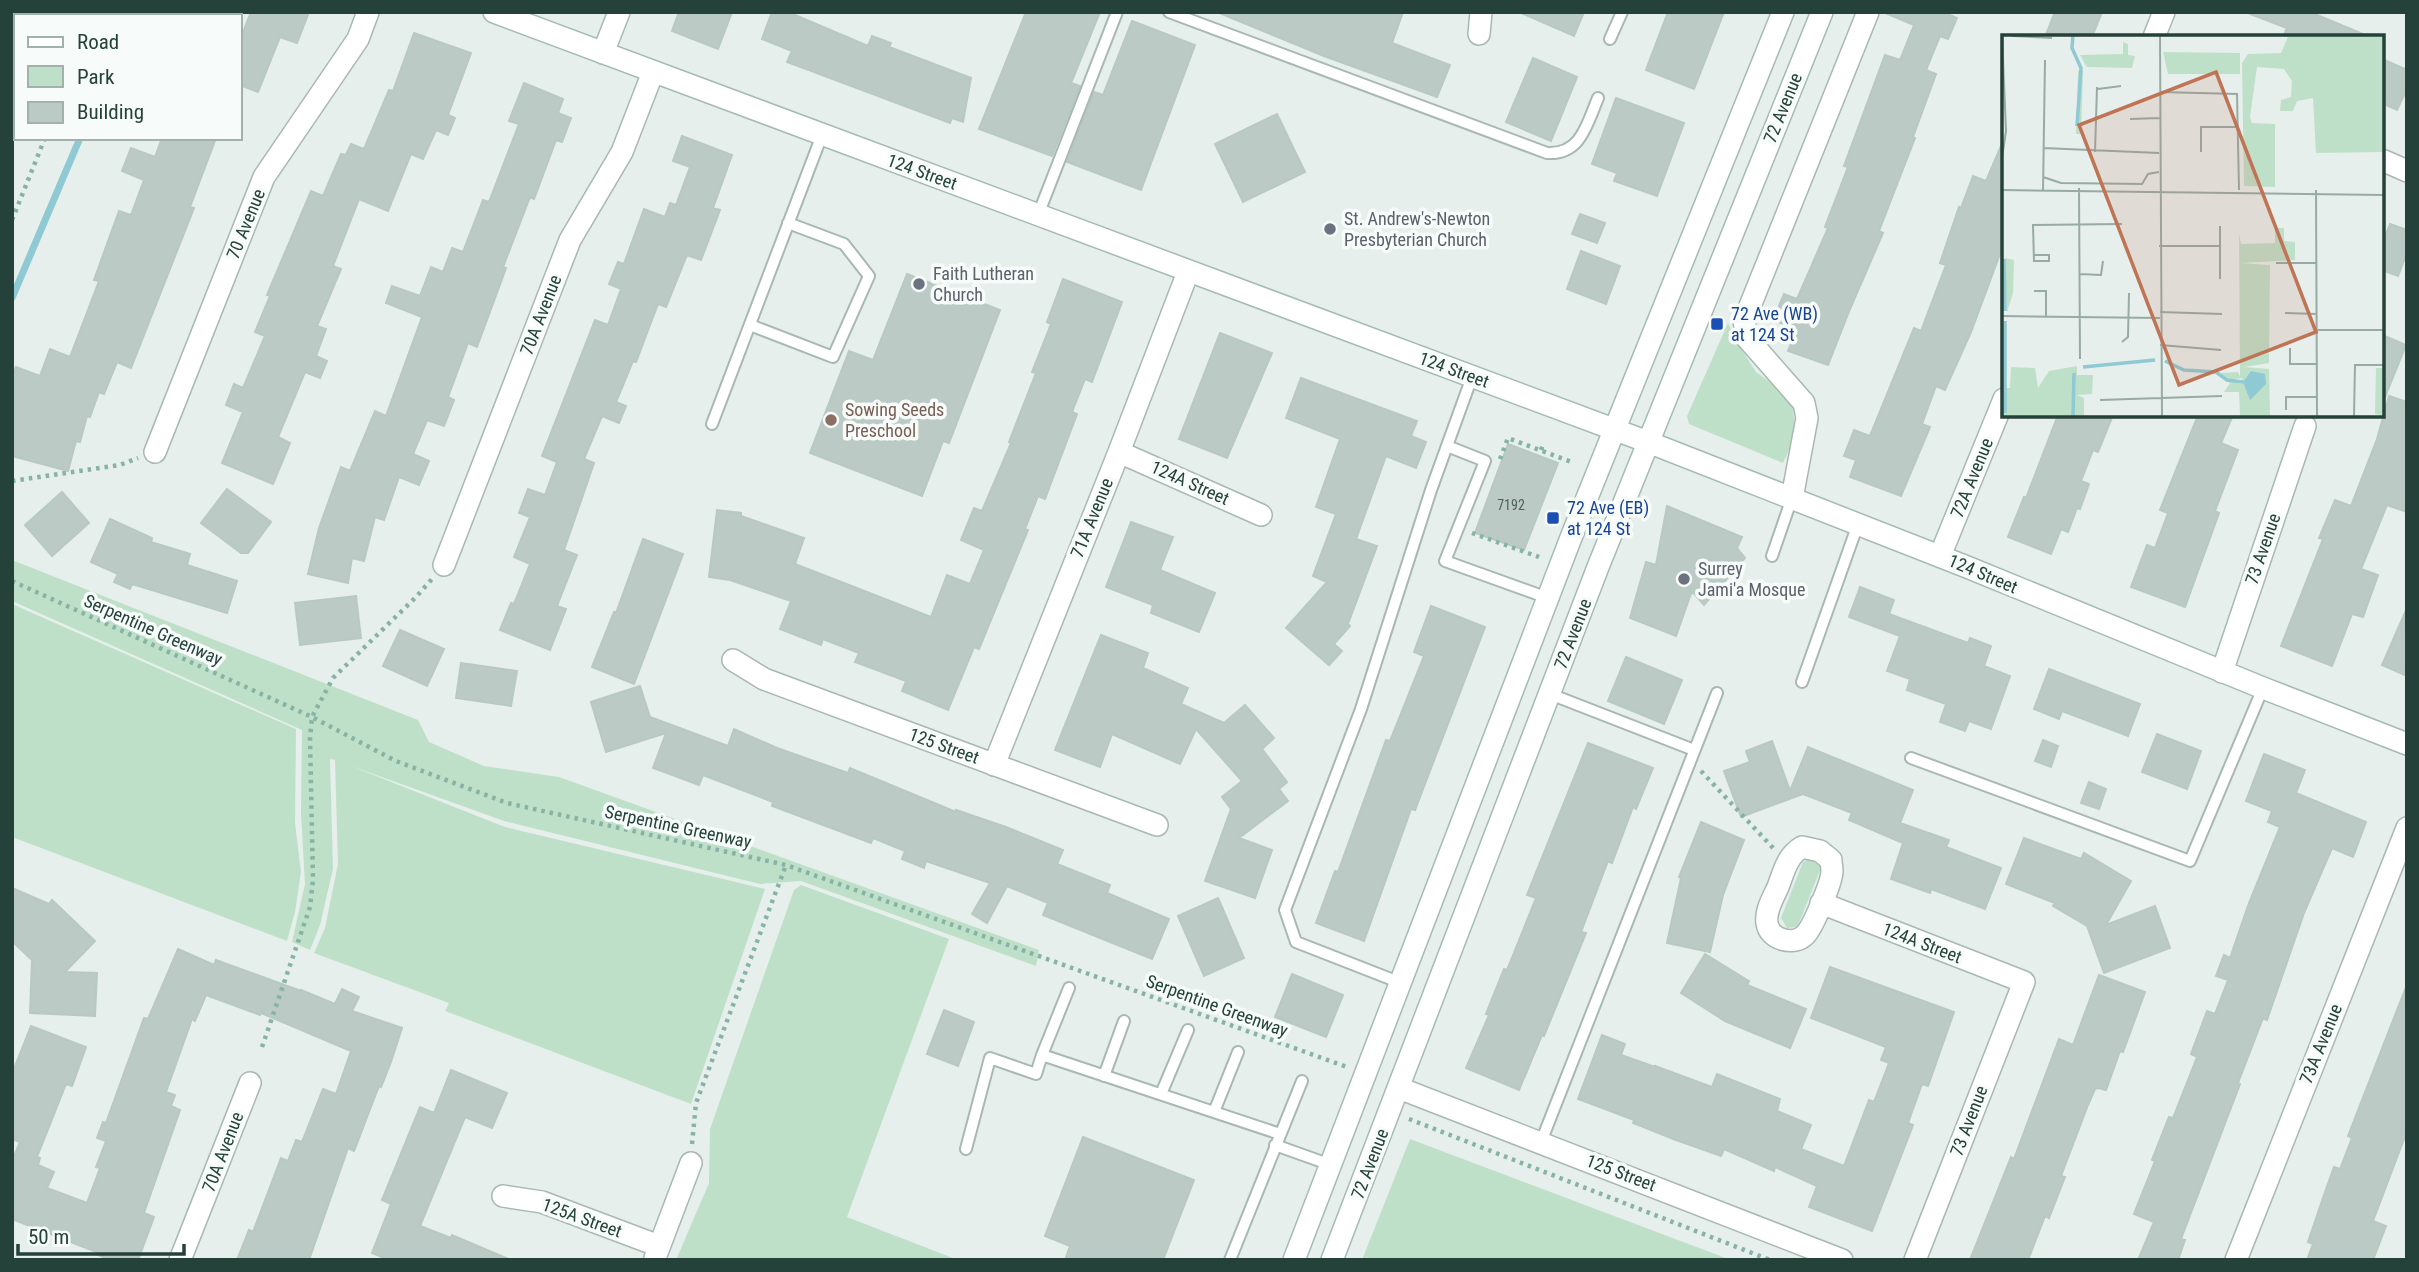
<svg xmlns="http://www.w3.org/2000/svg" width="2419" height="1272" font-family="'Roboto Condensed',sans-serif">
  <rect width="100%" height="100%" fill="#e6efeb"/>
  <path fill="#bfe0c8" d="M1728,323L1740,347L1756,372L1790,396C1797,425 1796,437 1783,463L1689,424L1687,416Z
    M12,560L418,720L429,742L484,766L559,777L1039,950L1036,966L801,881L760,884L504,821L351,766L505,827L765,889L691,1104L445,1011L449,1003L314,953L325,928L338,864L335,760L330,759L333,869L320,925L310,950L292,942L305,884L301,813L302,730L12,601Z
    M12,604L296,729L295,823L301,872L295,912L287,941L12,837Z
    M1811,858L1819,863L1821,868L1799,923L1796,927L1787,928L1781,918L1803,862Z
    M801,885L949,939L847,1217L958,1260H676L709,1183L710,1129L794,890Z
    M1410,1139L1731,1260H1362Z"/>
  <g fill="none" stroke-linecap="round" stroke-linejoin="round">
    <path stroke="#8ec9d4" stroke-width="7" d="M212,16L215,12
      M12,298L80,138"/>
  </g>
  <path fill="#bbcac4" stroke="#b8c9c2" stroke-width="2" d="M251,12H309L297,43L280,37L258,92L240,85V40Z
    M679,12H732L718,49L672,31Z
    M772,12H788L868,46L872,36L891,43L889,47L971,78L963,122L952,118L950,123L787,62L792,51L762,39Z
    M1026,12H1100L1071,83L1080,86L1052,156L979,129Z
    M1217,12H1403L1392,43L1450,65L1437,97L1324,56Z
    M1519,12H1584L1574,36Z
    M1668,12H1724L1694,89L1646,70Z
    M1883,12H1943L1957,18L1948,39L1940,36L1926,70L1936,74L1913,137L1915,138L1879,231L1883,233L1850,309L1828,365L1788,351L1797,329L1773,320L1784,294L1797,299L1828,228L1825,227L1848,167L1844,166L1885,55L1900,60L1914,25Z
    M2055,12H2102L2092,37H2045Z
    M2251,12H2310L2370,37H2283L2287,28L2250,14Z
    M1132,21L1195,45L1141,190L1067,162L1094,92L1103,95Z
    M414,33L471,53L448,115L455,118L448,135L436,130L423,159L411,154L388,211L359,199L333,266L341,269L317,326L326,329L316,356L327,361L320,378L305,372L278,437L290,443L273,484L222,463L243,412L226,405L234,384L243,388L265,336L255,332L270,296L267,295L311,191L323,196L341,154L346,155L351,144L364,149L389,90L393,91Z
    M1533,58L1577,77L1551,141L1506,122Z
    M2382,59L2407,70V89L2397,110L2382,103Z
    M524,83L563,99L558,113L571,118L562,142L556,140L534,199L530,197L503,267L506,268L477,347L468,343L448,397L454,400L444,426L427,420L413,454L429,461L419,485L399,477L384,520L375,517L364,561L352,558L348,583L308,574L319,528L341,467L350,471L375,411L386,416L422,317L386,303L392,286L420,296L431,267L443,272L452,248L463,252L483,200L489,202L519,124L509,121Z
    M1616,98L1684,123L1657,196L1614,181L1617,173L1592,164Z
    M1277,114L1305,172L1243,202L1215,144Z
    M682,136L732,155L713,208L720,210L701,260L687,255L666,307L658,304L636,362L633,361L616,402L626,406L619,423L602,416L584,459L594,463L564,550L577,555L557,606L566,609L550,650L500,630L511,603L514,604L530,564L514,557L530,517L519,513L528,489L545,495L557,462L542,456L595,320L608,325L621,289L609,284L618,262L624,264L644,209L665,217L670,203L676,205L690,167L673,161Z
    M162,138H216L190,207L194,208L131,368L117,362L104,394L99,392L90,417L87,416L80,442L76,441L68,471L12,456V378L16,367L40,376L50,349L70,357L99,281L94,280L119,211L131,215L144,180L122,171L131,148L155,157Z
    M2004,139V243L1971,332L1945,390L1936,386L1922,424L1930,427L1901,496L1850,477L1856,460L1844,456L1854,430L1870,436L1914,328L1921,331L1946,265L1940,263L1959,207L1961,208L1973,176L1986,181Z
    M1580,214L1605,223L1597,243L1572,234Z
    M2390,224L2407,230V253L2398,276L2382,270V245Z
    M1581,251L1620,266L1606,304L1567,289Z
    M907,274L1000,310L949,443L943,441L922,496L810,453L849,351L873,360Z
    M1063,279L1122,302L1092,382L1085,379L1072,412L1077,414L1045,499L1038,496L1025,529L1028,530L979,649L974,647L948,710L902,691L906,681L855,662L859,653L823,639L821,645L780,629L791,601L730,580L709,577L717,510L741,513V516L804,538L795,564L931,617L947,575L970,584L984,550L961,540L974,508L982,511L1011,443L1009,442L1036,373L1032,372L1051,324L1047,322Z
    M1220,333L1272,353L1227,458L1179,439Z
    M2382,335L2406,345L2383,402H2382Z
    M1301,378L1417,421L1411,436L1426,442L1416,468L1386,456L1356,539L1377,546L1348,624L1350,626L1334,644L1342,651L1329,665L1286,628L1327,582L1313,576L1336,514L1316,507L1340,439L1286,418Z
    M2389,396L2407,402V512L2387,505L2361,569L2378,575L2363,617L2352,614L2332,666L2281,646L2323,539L2319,538L2335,500L2351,506L2377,439Z
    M2058,415H2113L2098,452L2093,450L2081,481L2089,484L2080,509L2077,508L2068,532L2061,529L2051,554L2008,537L2024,497L2026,498Z
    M2198,415H2233L2221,443L2238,450L2215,511L2219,513L2185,607L2131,587L2147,545L2155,548L2168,513L2160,510Z
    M1508,444L1558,463L1524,550L1475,533Z
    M227,489L271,522L248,553H241L201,523Z
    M62,492L89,523L52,556L25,525Z
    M1667,506L1742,537L1737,548L1745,558L1704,605L1692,591L1676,636L1630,618L1646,562L1656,565Z
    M110,519L152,538L151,542L190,554L187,565L237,581L227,613L132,584L130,589L114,582L118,574L91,562Z
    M1131,522L1173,537L1160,570L1215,593L1199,632L1151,613L1153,605L1106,587Z
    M643,539L683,554L634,684L592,667L614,612L616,613Z
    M1860,587L1894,600L1889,614L1968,643L1970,638L1991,646L1984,666L2010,676L1991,729L1969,721L1965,731L1940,722L1946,704L1907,690L1910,679L1887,671L1900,636L1849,617Z
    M356,596L361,638L300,645L295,603Z
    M1431,606L1485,627L1415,810L1411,809L1364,941L1316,923L1335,871L1338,872L1386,740L1390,741L1424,656L1414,652Z
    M2407,608V676L2382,665Z
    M400,630L444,649L427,686L383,666Z
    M1101,635L1148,653L1143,668L1188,688L1181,704L1224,723L1245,705L1274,738L1262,749L1287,782L1279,789L1288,801L1239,838L1272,850L1255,898L1205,881L1231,809L1222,797L1242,781L1196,729L1180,764L1112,734L1100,767L1055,750Z
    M1626,657L1682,680L1664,724L1608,701Z
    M461,663L517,671L511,706L456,698Z
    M2049,669L2140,704L2128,736L2062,711L2059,719L2034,709Z
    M640,686L650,717L728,746L734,729L777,748L848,773L850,768L956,812V810L1006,827L1063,850L1057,864L1110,885L1107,893L1169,919L1152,959L1043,915L1048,903L1007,886L987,923L972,914L990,883L926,861L924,868L902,859L905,851L873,838L871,843L772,806L773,802L703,775L699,785L653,768L666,733L606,752L591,702Z
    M2157,734L2201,751L2187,789L2142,772Z
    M2043,740L2058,746L2051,767L2035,761Z
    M1772,741L1790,791L1808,747L1913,790L1900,823L1949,840L1946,847L2001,868L1985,909L1931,889L1930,893L1891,879L1903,843L1849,820L1852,813L1803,794L1741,817L1724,771L1750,762L1746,751Z
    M1588,743L1653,768L1636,809L1633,807L1612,863L1608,861L1581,932L1586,933L1544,1036L1542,1035L1519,1090L1466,1068L1489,1015L1486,1014L1504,969L1507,970L1536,898L1527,895Z
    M2264,754L2305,770L2296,793L2366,822L2353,857L2332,848L2304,913L2267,1020L2263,1018L2238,1083L2240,1084L2181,1239L2185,1240L2178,1260H2138L2154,1222L2134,1214L2155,1161L2152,1160L2169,1117L2173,1118L2197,1057L2191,1054L2207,1011L2215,1014L2228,980L2216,976L2224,955L2230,958L2249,903L2280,827L2268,822L2272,811L2246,801Z
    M2089,782L2106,789L2099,809L2081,803Z
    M1701,822L1744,840L1723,895L1710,952L1667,943L1681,878L1679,877Z
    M2024,838L2081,859L2084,853L2131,881L2106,925L2155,906L2170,948L2104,973L2087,926L2053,906L2055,903L2006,884Z
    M12,888L49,904L52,900L95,941L65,972L97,973L95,1016L30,1013L32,960L12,941Z
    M1218,898L1244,958L1204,976L1178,916Z
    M178,949L214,965L216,960L301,991V990L335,1004L342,989L359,997L352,1011L402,1028L391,1062L381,1087L379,1086L354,1151L348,1148L309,1260H237L249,1230L253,1232L281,1158L288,1161L296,1140L302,1142L323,1089L336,1094L351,1051L261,1013L260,1015L206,995L195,1021L192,1019L166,1092L175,1095L171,1106L180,1110L144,1213L154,1217L138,1260H111L98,1255L99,1253L12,1219V1161L20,1142L12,1139V1074L31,1026L86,1047L72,1086L66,1084L37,1157L40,1158L38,1165L54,1172L47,1188L87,1203L100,1168L96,1167L106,1141L97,1138L103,1122L106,1123L144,1018L148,1019Z
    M1705,954L1749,981L1747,985L1806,1009L1790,1048L1725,1021L1681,993Z
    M1830,967L1954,1012L1928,1086L1922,1084L1908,1123L1913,1125L1872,1231L1809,1207L1817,1186L1775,1167L1774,1171L1724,1149L1721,1156L1676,1140L1633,1123L1634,1120L1578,1099L1602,1035L1625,1044L1621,1055L1655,1067V1066L1712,1087L1717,1074L1780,1099L1777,1111L1811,1125L1801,1149L1844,1166L1869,1100L1874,1102L1889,1063L1881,1060L1886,1047L1811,1018Z
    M1292,974L1343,995L1326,1037L1275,1017Z
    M2099,975L2145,992L2123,1052L2120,1051L2106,1090L2098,1088L2095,1089L2088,1105L2061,1176L2065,1177L2049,1218L2045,1216L2028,1260H1970L2011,1157L2014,1159L2059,1039L2073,1045Z
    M2406,987L2407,1131L2373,1221L2386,1226L2373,1260H2307L2313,1244L2308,1242L2325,1192L2334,1167L2340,1169L2352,1138L2348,1136Z
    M944,1010L974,1022L958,1066L927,1054Z
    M451,1070L507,1093L492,1128L465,1117L420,1226L451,1238L452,1235L511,1260H389L372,1253L391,1204L382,1200L420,1107L434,1113Z
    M1083,1137L1194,1180L1163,1260H1065L1070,1246L1045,1236Z"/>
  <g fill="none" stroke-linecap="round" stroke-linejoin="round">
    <g stroke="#a8b8b2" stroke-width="14">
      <path id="lane" d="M1169,12L1547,153C1581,155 1587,124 1598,98
        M1610,39L1622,12
        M1038,215L1117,12
        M750,325L833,357L869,276L844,244L788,223
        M712,424L822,135
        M1447,446L1485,461L1445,561L1548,598
        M1772,556L1792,498
        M1802,682L1858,524
        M1550,694L1694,750
        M1911,758L2190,861L2263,688
        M1401,983L1296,942L1285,910L1361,709L1431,490L1472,377
        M1042,1055L1069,988
        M1104,1076L1124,1021
        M1161,1094L1188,1030
        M1214,1112L1238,1052
        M1541,1142L1717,693
        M1275,1145L1331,1165
        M966,1149L990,1058L1036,1074L1042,1055L1280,1134
        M1230,1260L1302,1081"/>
    </g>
    <g stroke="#a8b8b2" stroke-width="24">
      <path id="street" d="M1479,34L1481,12
        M2154,37L2164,12
        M2382,160L2407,171
        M155,452L264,177L358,39L368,12
        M1119,452L1261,515
        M1792,498L1807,418L1804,403L1747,338L1744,321L1868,12
        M1940,556L2004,399
        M444,565L570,240L622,152L653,72
        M733,660L764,679L1157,825
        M2222,672L2305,426
        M994,765L1119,452L1188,272
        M1802,847L1820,851L1831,860C1831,864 1832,867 1832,871C1832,882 1813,927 1805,935C1794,946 1769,940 1767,923C1765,911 1773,898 1778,887C1784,871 1787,856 1802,847Z
        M1821,903L2024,982L1915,1260
        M1399,1088L1842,1260
        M503,1196L542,1202L659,1246
        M655,1258L691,1163
        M180,1260L250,1083
        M2236,1260L2407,828"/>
    </g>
    <g stroke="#a4bbb3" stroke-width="24">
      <path id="secondary" d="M494,12L1648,442L1967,567L2263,688L2407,744
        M603,53L619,12
        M1294,1260L1572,535L1783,12
        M1332,1260L1598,567L1822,12"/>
    </g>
    <path stroke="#86b3a5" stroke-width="4.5" stroke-dasharray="3.5 5" stroke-linecap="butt" d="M12,220L45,138
      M1541,450L1544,442
      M1500,459L1508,438L1574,463
      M12,481L120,465L138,458
      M1472,533L1539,557
      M12,581L312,717L396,761L507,803L786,865L1347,1067
      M1701,771L1774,849
      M262,1047L310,907L313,880L310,738L312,717L333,678L415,598L432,579
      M1409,1119L1770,1260
      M692,1144L696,1103L786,865"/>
    <use href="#lane" stroke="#fff" stroke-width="10"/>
    <use href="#street" stroke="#fff" stroke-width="21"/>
    <use href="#secondary" stroke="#fff" stroke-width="21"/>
  </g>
  <g fill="#6b7280" stroke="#f7fbf9" stroke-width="2.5">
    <circle cx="1330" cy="229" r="7"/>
    <circle cx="919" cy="284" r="7"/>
    <circle cx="1684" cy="579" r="7"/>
  </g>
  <g fill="#1a4fb4" stroke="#f7fbf9" stroke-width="2.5">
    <rect x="1710" y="317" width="14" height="14" rx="3.5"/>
    <rect x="1546" y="511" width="14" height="14" rx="3.5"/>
  </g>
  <circle fill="#8d6e63" stroke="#f7fbf9" stroke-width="2.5" cx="831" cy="420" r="7"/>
  <g text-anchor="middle" stroke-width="7" stroke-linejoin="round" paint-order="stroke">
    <g font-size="14" fill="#4a645c">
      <text x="1511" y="510">7192</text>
    </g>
    <g font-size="18" fill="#24423a" stroke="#f7fbf9">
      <text transform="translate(1783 108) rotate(-68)" y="6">72 Avenue</text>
      <text transform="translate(922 172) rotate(20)" y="6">124 Street</text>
      <text transform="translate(246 224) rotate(-68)" y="6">70 Avenue</text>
      <text transform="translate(541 315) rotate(-69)" y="6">70A Avenue</text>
      <text transform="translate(1454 370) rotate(20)" y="6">124 Street</text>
      <text transform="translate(1972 478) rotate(-68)" y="6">72A Avenue</text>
      <text transform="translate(1190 483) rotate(24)" y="6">124A Street</text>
      <text transform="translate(1092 518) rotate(-68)" y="6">71A Avenue</text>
      <text transform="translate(2263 549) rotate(-71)" y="6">73 Avenue</text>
      <text transform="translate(1983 574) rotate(23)" y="6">124 Street</text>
      <text transform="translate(153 630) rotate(24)" y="6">Serpentine Greenway</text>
      <text transform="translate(1573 634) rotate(-69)" y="6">72 Avenue</text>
      <text transform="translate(944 746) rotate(20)" y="6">125 Street</text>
      <text transform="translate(678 827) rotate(12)" y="6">Serpentine Greenway</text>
      <text transform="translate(1922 943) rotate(21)" y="6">124A Street</text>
      <text transform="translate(1217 1006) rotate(20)" y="6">Serpentine Greenway</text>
      <text transform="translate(2321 1044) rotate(-68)" y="6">73A Avenue</text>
      <text transform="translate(1969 1121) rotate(-69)" y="6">73 Avenue</text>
      <text transform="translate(223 1152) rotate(-69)" y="6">70A Avenue</text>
      <text transform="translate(1370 1164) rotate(-69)" y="6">72 Avenue</text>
      <text transform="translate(1621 1173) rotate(21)" y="6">125 Street</text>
      <text transform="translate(582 1218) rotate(20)" y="6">125A Street</text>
    </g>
    <g font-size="18" fill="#5b616d" stroke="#f7fbf9" text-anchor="start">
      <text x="1344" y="225">St. Andrew's-Newton<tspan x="1344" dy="21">Presbyterian Church</tspan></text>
      <text x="933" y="280">Faith Lutheran<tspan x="933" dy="21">Church</tspan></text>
      <text x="1698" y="575">Surrey<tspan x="1698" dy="21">Jami'a Mosque</tspan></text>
    </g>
    <g font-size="18" fill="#164399" stroke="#f7fbf9" text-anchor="start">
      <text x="1731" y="320">72 Ave (WB)<tspan x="1731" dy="21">at 124 St</tspan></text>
      <text x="1567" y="514">72 Ave (EB)<tspan x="1567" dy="21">at 124 St</tspan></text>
    </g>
    <g font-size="18" fill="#785e54" stroke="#f7fbf9" text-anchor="start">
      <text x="845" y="416">Sowing Seeds<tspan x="845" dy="21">Preschool</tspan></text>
    </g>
  </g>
  <g transform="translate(2002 35)">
    <rect width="382" height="382" fill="#e6efeb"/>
    <path d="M276,0H381V117L314,118L311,63L295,66L291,76H278L279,65L289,62L290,46L282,34L255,32L248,82L250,88L273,89V152L242,151L240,28L246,19L279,18L286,2ZM121,7L126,9V20L133,21L130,33L85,32L78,20L121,19ZM161,17L238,18V39H166ZM76,36H81L79,99H74ZM273,193H282V206L293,207V225L239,228L268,230L267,328L242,332L267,334L268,381H238L237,357H222L228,348L224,346L240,349V343L228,345L218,338L236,337L238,342L237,199L239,209L273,208ZM3,223L12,225L11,258L5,277ZM75,331V340H91L90,359L75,360L82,363V381H0V347L4,342V353H8L9,332L33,333L36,353L47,336ZM374,333H381V380L373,379Z" fill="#bfe0c8"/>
    <path d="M249,336L263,339L264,349L248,365L241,347Z" fill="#8ec9d4"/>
    <path fill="none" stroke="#8ec9d4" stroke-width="3.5" d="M71,0L70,13L79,33L75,91M2,224L3,276M3,286V378M163,326L182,335L214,337L225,345L241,347M81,332L153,325M71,381L72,338"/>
    <path fill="none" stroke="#98aaa4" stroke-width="2" d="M158,0L160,381M177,0H224M10,1L50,3M96,54L119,51M158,57L235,59L237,155M128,84L158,83M41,113L157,118M93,117L95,52M199,117V92H237M0,123L4,96L0,0M41,142L59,148L140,149L146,139L157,137M77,153L78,324M0,155L382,160M314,155L315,381M41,156L43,25M157,211H219M32,220H47V226H32L31,190L120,189M274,228H314M78,239L99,240L101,226M218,244V191M32,256H44V281M158,277L220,279M283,278L315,279M0,281L158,283M315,295H382M120,307L126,302L127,258M158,310L219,315M288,313V329H315M98,365L220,361M284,375V362H315M352,381L353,330H382"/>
    <path fill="#c07456" fill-opacity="0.15" stroke="#c07456" stroke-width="3.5" d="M214,37L314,297L177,350L77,90Z"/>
    <rect width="382" height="382" fill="none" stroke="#24423a" stroke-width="3.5"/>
  </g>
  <rect width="2419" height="1272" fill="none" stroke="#24423a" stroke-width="28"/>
  <rect x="14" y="14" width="228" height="126" fill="#f7fbf9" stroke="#a3b1ad" stroke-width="2"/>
  <rect x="28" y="37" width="35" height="10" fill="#ffffff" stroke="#a3b1ad" stroke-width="2"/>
  <text x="77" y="49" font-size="21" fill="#24423a">Road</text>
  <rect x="28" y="66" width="35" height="21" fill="#bfe0c8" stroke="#a3b1ad" stroke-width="2"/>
  <text x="77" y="84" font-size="21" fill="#24423a">Park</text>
  <rect x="28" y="102" width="35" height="21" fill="#bbcac4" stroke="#a3b1ad" stroke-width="2"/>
  <text x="77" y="119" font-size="21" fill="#24423a">Building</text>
  <path d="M18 1244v10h166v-10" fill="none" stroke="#24423a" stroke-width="3.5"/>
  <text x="28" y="1244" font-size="21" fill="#24423a" stroke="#f7fbf9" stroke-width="5" paint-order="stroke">50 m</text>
</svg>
